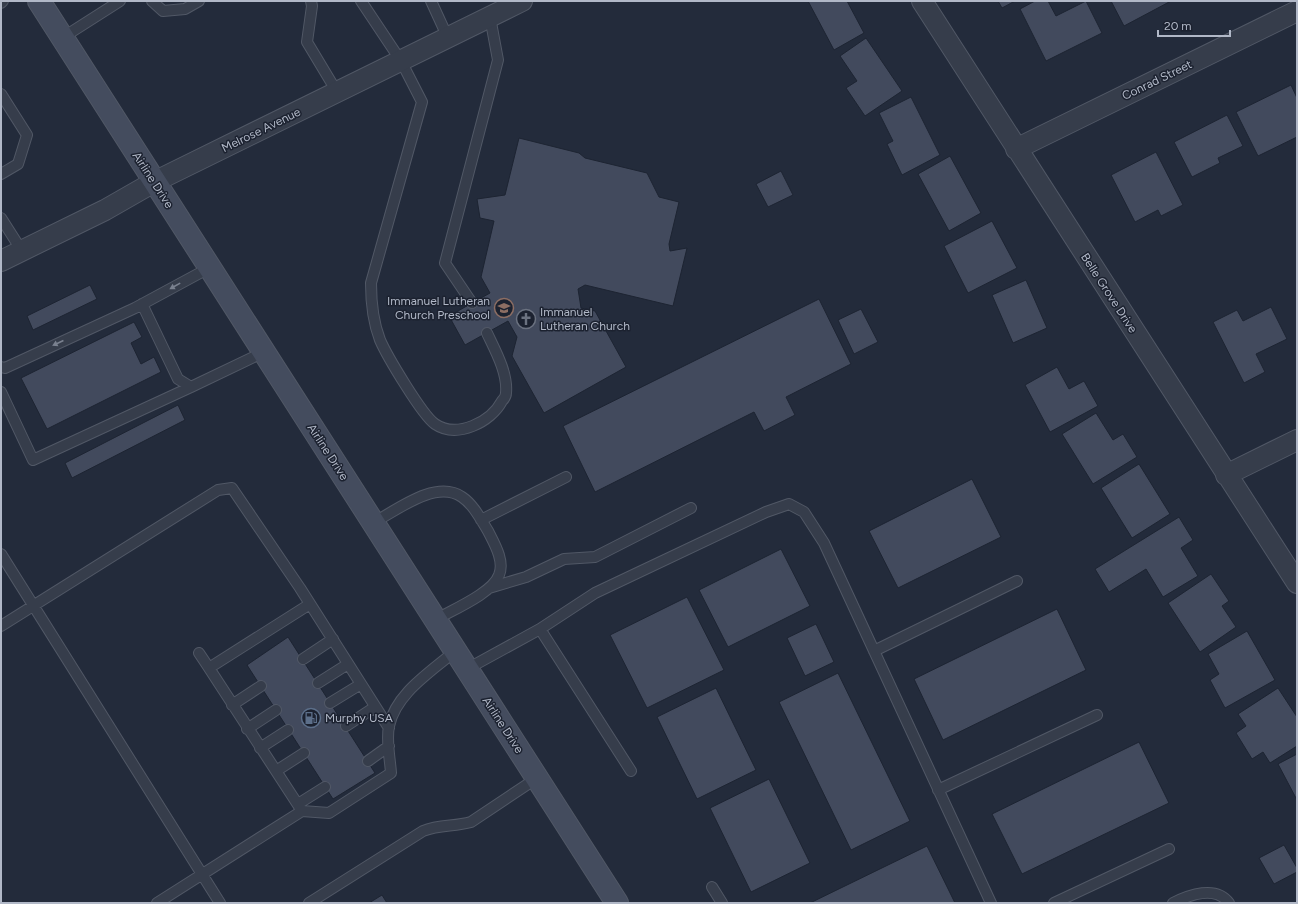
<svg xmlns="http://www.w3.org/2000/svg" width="1298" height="904" font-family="Figtree,sans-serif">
  <rect width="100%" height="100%" fill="#232b3b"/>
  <path fill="#424a5d" stroke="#1d2432" d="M808,1H847L864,33L834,50Z
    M998,1H1015L1002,8Z
    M1035,1H1048L1056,16L1086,1L1102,33L1046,61L1020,9Z
    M1111,1H1171L1124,26Z
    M866,38L902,91L865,116L846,88L857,81L840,56Z
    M1291,85L1297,98V137L1258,156L1236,112Z
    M911,97L940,155L902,175L887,144L893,141L879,113Z
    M1227,115L1243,146L1218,158L1220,163L1192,177L1174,142Z
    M519,138L579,153L585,158L647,173L659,197L679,202L669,244L670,251L687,248L673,306L585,285L578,289L581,308L595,311L626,367L544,413L512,356L517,337L508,321L465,345L449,316L490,293L481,277L494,221L480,218L477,199L505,195Z
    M1156,152L1183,205L1161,216L1158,210L1135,222L1111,175Z
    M950,156L981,213L949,231L918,174Z
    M781,171L793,195L768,207L756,184Z
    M992,221L1017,268L968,293L944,246Z
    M1026,280L1047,328L1013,343L992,295Z
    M90,285L97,299L33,330L27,316Z
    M819,299L851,364L786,397L795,415L764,431L754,412L595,492L563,426Z
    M1271,307L1287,339L1256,354L1265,372L1244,383L1213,322L1237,310L1243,321Z
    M861,309L878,342L854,354L838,320Z
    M134,322L142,337L131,343L141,364L154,357L161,372L47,429L21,378Z
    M1057,367L1069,389L1084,381L1098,406L1050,432L1025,385Z
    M178,405L185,420L72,478L65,463Z
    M1096,413L1113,440L1123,434L1137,457L1093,484L1062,434Z
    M1139,464L1170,514L1132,538L1101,488Z
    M972,479L1001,537L898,588L869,531Z
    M1179,517L1193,540L1181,548L1198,576L1163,597L1146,569L1109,592L1095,569Z
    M781,549L810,606L728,647L699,590Z
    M1211,574L1229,601L1222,606L1236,627L1200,652L1168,603Z
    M687,597L724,670L647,708L610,635Z
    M1057,609L1086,670L943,740L914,679Z
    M816,624L834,662L805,676L787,638Z
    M1247,631L1275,680L1225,708L1210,680L1219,674L1208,654Z
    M288,637L375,773L333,799L247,665Z
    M838,673L910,821L851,850L779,702Z
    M716,688L756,770L697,799L657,717Z
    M1278,688L1297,717V746L1270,763L1263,752L1252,759L1236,733L1246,726L1238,714Z
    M1139,742L1169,803L1022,874L992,814Z
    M1297,754V800L1278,764Z
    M769,779L810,863L751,892L710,808Z
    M1284,845L1297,868V872L1274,884L1259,858Z
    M927,846L955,903H810Z
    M382,895L387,903H369Z"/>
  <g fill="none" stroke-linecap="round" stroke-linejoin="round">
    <g stroke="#515866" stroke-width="12">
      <path id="service" d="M152,1L163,11L185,9L199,1
        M311,1L312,6L307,42L337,92
        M361,1L401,61L422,102L371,283C371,302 373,322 380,340C387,356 422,415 435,424C457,439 491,422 502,401C504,399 506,396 506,393C508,373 495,350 487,333
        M431,1L448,38
        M1,3L3,1
        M62,38L120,1
        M1,94L27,135L18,164L1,174
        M1,218L22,251
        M472,303L445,263L498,60L490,17
        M142,304L178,379L191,387L264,352
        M1,367L5,368L135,308L209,268
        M1,392L33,460L191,387
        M481,520L566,477
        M373,523C397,510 436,479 462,497C474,505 481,520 488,531C494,543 505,561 499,575C493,593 452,610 435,620
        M1,554L220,903
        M489,588L526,577L564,559L595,557L691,508
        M1,626L218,490L232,488L300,588L389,728
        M540,629L631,771
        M874,651L1017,581
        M199,653L209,668
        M303,659L333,639
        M467,669L540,629L595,593L766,512L789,504L804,512L824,543L991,903
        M318,683L348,664
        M330,703L361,684
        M232,705L261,686
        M346,726L375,707
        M247,729L276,710
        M260,748L288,730
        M368,761L389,746
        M276,771L304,753
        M938,790L1097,715
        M298,804L325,787
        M302,811L209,668L310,604
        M712,887L722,903
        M157,903L302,811L329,813L391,773C390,758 386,741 389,726C396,693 431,672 455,651
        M309,903L423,831C440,824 454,827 471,822L537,778
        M1054,903L1169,849
        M1173,903C1189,895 1216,885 1229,903"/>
    </g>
    <g stroke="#515866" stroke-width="22">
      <path id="minor" d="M922,1L1297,583
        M1016,149L1297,11
        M1,261L105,210L154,182L522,1
        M1226,475L1297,440"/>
    </g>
    <g stroke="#515866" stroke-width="24">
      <path id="secondary" d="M39,1L617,903"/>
    </g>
    <use href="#service" stroke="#363d4b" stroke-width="10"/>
    <use href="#minor" stroke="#363d4b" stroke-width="20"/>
    <use href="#secondary" stroke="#444c5e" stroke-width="22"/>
  </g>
  <defs><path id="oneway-solid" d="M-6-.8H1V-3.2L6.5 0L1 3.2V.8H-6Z"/></defs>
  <g fill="#7a818f">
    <use href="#oneway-solid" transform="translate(175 286) rotate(151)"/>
    <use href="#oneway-solid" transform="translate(58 343) rotate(155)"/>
  </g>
  <defs>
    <g id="school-ring" transform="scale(1)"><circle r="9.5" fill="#1c2230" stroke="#8d6e63" stroke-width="1.5"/><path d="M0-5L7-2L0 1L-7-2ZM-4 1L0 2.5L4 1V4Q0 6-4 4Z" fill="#8d6e63"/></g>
    <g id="church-ring" transform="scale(1)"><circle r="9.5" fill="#1c2230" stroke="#6b7280" stroke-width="1.5"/><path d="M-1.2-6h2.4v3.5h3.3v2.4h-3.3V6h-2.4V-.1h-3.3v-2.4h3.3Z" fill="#6b7280"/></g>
    <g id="fuel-ring" transform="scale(1)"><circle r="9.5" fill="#1c2230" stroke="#5c6f8a" stroke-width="1.5"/><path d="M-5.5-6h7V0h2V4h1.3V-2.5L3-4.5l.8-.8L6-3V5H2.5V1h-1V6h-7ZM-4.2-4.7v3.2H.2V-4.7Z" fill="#5c6f8a"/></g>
  </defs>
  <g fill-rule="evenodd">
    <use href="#school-ring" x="504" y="308"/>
    <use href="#church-ring" x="526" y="319"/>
    <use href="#fuel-ring" x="311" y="718"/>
  </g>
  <g text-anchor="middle" stroke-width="3" stroke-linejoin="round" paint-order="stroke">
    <g font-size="12" fill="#b1b8c7" stroke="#1c2230">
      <text transform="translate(1157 80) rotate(-26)" y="4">Conrad Street</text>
      <text transform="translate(261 130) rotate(-26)" y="4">Melrose Avenue</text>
      <text transform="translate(153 180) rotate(57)" y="4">Airline Drive</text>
      <text transform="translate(1109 293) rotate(57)" y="4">Belle Grove Drive</text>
      <text transform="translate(328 452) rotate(57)" y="4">Airline Drive</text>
      <text transform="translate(503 725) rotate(57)" y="4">Airline Drive</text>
    </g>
    <g font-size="12" fill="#b1b8c7" stroke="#1c2230" text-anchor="start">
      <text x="490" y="305" text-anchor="end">Immanuel Lutheran<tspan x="490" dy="14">Church Preschool</tspan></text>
      <text x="540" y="316">Immanuel<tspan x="540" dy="14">Lutheran Church</tspan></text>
      <text x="325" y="722">Murphy USA</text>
    </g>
  </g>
  <rect width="1298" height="904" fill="none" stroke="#b1b8c7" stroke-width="4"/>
  <path d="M1158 30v6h72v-6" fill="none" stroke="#b1b8c7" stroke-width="2"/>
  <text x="1164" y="30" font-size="12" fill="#b1b8c7" stroke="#1c2230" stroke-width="3" paint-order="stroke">20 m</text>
</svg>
